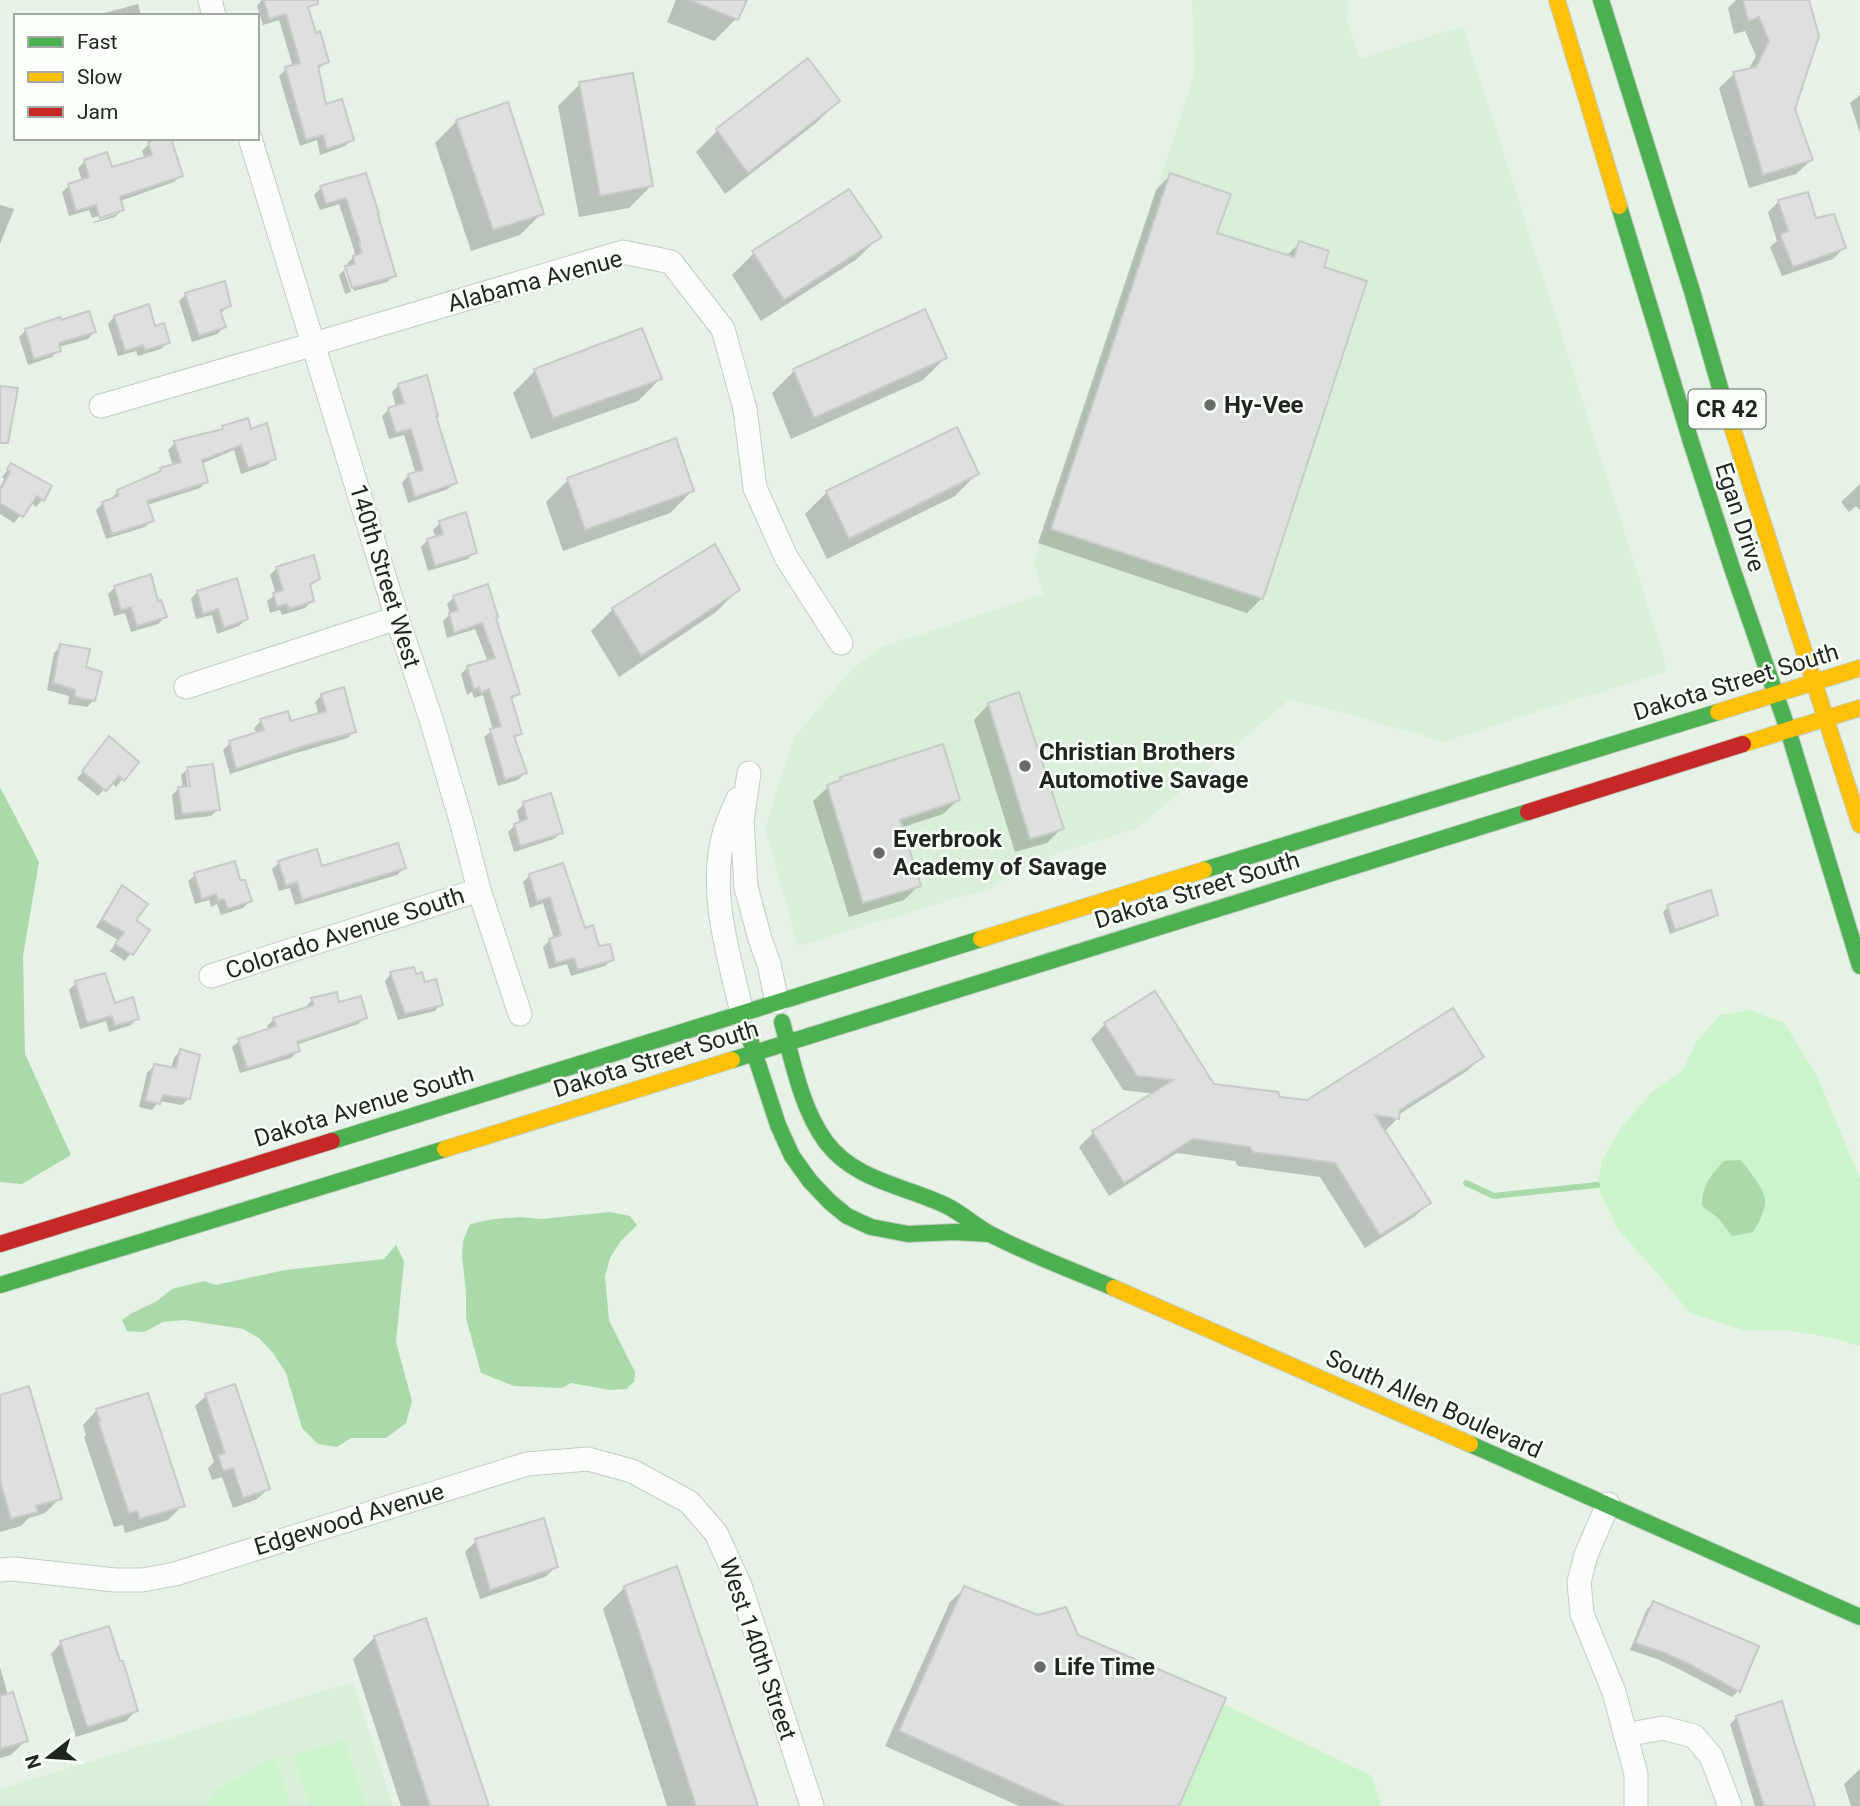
<svg xmlns="http://www.w3.org/2000/svg" width="1860" height="1806" font-family="Roboto,sans-serif">
  <rect width="100%" height="100%" fill="#e5f2e5"/>
  <path fill="#daefd9" d="M1192,0H1348L1347,21L1360,59L1463,26L1662,650L1667,671L1443,742L1349,714L1289,700L1137,828L1032,862L991,888L798,946L765,828L795,736L854,667L883,646L1044,594L1034,563L1195,73Z
    M353,1682L393,1806H0V1789Z"/>
  <path fill="#cbf4cb" fill-rule="evenodd" d="M1749,1010L1784,1023L1817,1076L1860,1179V1346L1829,1337L1792,1331L1743,1330L1690,1313L1663,1280L1617,1228L1597,1185L1602,1161L1621,1128L1653,1091L1683,1070L1697,1041L1720,1015ZM1752,1172L1758,1185L1732,1236L1718,1218Z
    M1223,1704L1372,1776L1381,1806H1179Z
    M344,1740L366,1806H310L294,1755Z
    M275,1756L290,1806H205L219,1790Z"/>
  <path fill="#aadaaa" d="M0,787L39,862L23,956L25,1054L71,1155L22,1184L0,1182Z
    M1740,1160C1747,1167 1764,1189 1765,1199C1766,1210 1759,1222 1753,1232L1732,1236L1718,1218L1702,1206C1702,1186 1710,1175 1724,1161Z
    M610,1212L630,1216L637,1225L620,1242L610,1258L605,1276L609,1320L635,1372L634,1382L626,1389L610,1390L571,1383L562,1388L514,1386L481,1373L466,1318V1291L462,1257L463,1241L470,1224L494,1219L520,1217L541,1219Z
    M396,1245L404,1261L396,1342L412,1401L406,1423L386,1438H351L337,1447L318,1444L302,1428L286,1373L273,1353L259,1338L243,1329L185,1320L163,1322L144,1332L127,1331L122,1320L132,1313L157,1301L172,1289L204,1281L216,1285L285,1270L384,1259Z"/>
  <path fill="#0003" fill-rule="evenodd" d="M262,0H305L314,35L327,62L317,70L325,107L352,139L345,146L320,155L317,140L300,146L279,76L286,69L293,67L279,20L263,25L257,6Z
    M676,0H745L736,19L714,41L667,22Z
    M1736,0H1808L1793,109L1811,160L1796,174L1749,188L1719,88L1734,74L1748,71L1756,56L1745,31L1734,34L1728,8Z
    M138,4L141,16H99L101,14Z
    M580,84L651,186L629,208L579,217L558,106Z
    M1860,95V133L1850,103Z
    M838,101L816,123L725,194L696,152L718,130Z
    M457,121L542,213L520,235L471,251L435,143Z
    M149,144L181,175L174,182L120,201L122,210L115,217L93,223V222L117,214V211L92,218L89,210L69,216L62,192L69,186L82,181L78,168L85,161L110,169L145,159L142,151Z
    M364,175L394,275L387,282L354,291L348,270H344L351,292L345,294L339,275L346,268H348L347,264L355,256L354,250L339,204L320,210L314,195L321,188Z
    M1170,175L1215,234L1286,256L1300,243L1322,268L1262,598L1247,613L1038,543L1156,190Z
    M1807,194L1815,220L1844,248L1833,259L1782,276L1770,247L1777,241L1768,212L1778,202Z
    M0,205L14,209L0,244Z
    M879,237L857,259L761,321L732,275L754,253Z
    M186,294L229,306L220,314L224,327L217,334L192,342L179,301Z
    M924,311L945,358L923,380L791,439L772,393L794,371Z
    M114,317L153,328L168,342L161,349L138,356L136,351L118,356L108,324Z
    M60,323L94,332L88,339L58,347L59,350L52,357L28,365L19,337L26,330Z
    M535,371L660,379L638,401L531,439L513,393Z
    M399,385L434,417L455,483L448,489L408,503L402,483L408,476L416,474L404,435L389,439L382,416L389,409L396,407L392,392Z
    M223,427L250,431L274,458L267,465L241,474L234,450L201,464L207,481L200,488L147,505L152,520L145,527L106,539L96,510L103,503L111,500V498L118,492L155,476L161,470L173,466L168,450L175,443L219,431Z
    M12,465L50,487L42,500L36,507L31,502L14,523L0,514V487L4,479L2,477Z
    M977,474L955,496L827,559L805,514L827,492Z
    M568,480L692,491L670,513L563,551L546,502Z
    M1860,484V510L1856,506L1849,512L1841,502Z
    M440,523L475,552L468,559L428,571L421,547L428,540L436,538L433,530Z
    M277,568L319,579L309,587L312,601L305,608L282,615L280,610L270,613L267,601L276,594L270,575Z
    M115,587L157,603L165,617L158,624L131,632L125,613L114,616L108,594Z
    M738,590L716,612L619,677L591,631L613,609Z
    M197,592L246,619L239,626L217,634L212,615L196,619L191,599Z
    M454,597L495,619L518,694L510,701L520,733L513,740L525,773L518,780L498,786L484,737L493,730L483,695L474,698L472,692L467,695L461,674L468,667L488,662L475,629L447,638L443,621L450,614L447,604Z
    M61,646L84,668L94,700L87,707L68,704L69,696L47,690L54,653Z
    M322,695L354,731L348,738L296,753L230,774L223,750L230,743L257,734L254,728L261,721L290,723L319,715L315,702Z
    M1018,695L1062,828L1047,843L1015,852L974,720L988,705Z
    M103,745L136,762L116,787L111,782L98,796L77,779Z
    M188,769L218,809L211,816L175,820L172,795L179,788H183L181,775ZM186,772H190L193,794L189,795Z
    M841,778L958,800L943,814L900,828L919,885L904,900L849,917L813,801L828,787L835,784Z
    M524,804L561,832L554,839L514,852L508,832L515,825L520,824L517,811Z
    M279,863L321,869L404,868L397,875L295,905L290,888L279,891L272,869Z
    M195,875L239,882L250,901L243,908L221,915L217,904L211,907L209,900L195,904L188,881Z
    M530,875L598,948L612,959L605,966L571,976L567,964L549,969L543,947L550,940L554,939L543,903L530,908L523,882Z
    M123,888L133,920L148,930L125,961L110,951L118,940L96,927L116,894Z
    M1668,907L1716,914L1711,919L1670,934L1663,912Z
    M391,974L414,976L441,1004L435,1011L398,1020L385,981Z
    M76,983L114,1006L137,1018L131,1025L109,1032L106,1021L80,1029L69,990Z
    M312,1000L338,1004L365,1017L358,1024L296,1045L298,1051L291,1058L240,1073L232,1047L239,1041L269,1031L267,1026L274,1019L306,1009V1007Z
    M1105,1024L1213,1086L1307,1102L1482,1057L1467,1071L1398,1115V1118L1384,1132L1429,1203L1414,1217L1365,1248L1320,1177L1238,1166L1235,1161L1177,1153L1109,1196L1079,1147L1093,1133L1155,1094L1123,1090L1091,1039Z
    M180,1051L189,1098L182,1105L159,1101L152,1110L139,1107L147,1073L154,1066L171,1069L174,1058Z
    M206,1396L268,1489L257,1499L233,1508L222,1477L212,1480L208,1468L214,1462L195,1406Z
    M0,1397L60,1498L45,1513L29,1518L21,1526L0,1532Z
    M97,1410L183,1505L168,1520L125,1533L123,1525L114,1527L84,1437L86,1436L83,1425Z
    M476,1541L556,1567L545,1577L480,1599L465,1552Z
    M625,1587L756,1806H667L603,1609Z
    M965,1588L1077,1636L1177,1806H1019L885,1746L950,1602Z
    M1654,1603L1738,1691L1732,1697L1681,1670L1657,1659L1630,1650L1647,1609Z
    M375,1637L488,1806H401L353,1659Z
    M61,1643L136,1710L126,1721L76,1737L51,1654Z
    M0,1667L8,1695L26,1740L11,1755L0,1758Z
    M1737,1717L1813,1806H1755L1730,1724Z
    M1860,1769V1806H1851L1844,1784Z"/>
  <g fill="none" stroke-linecap="round" stroke-linejoin="round">
    <path stroke="#aadaaa" stroke-width="6" d="M1466,1183L1494,1196L1597,1185"/>
  </g>
  <path fill="#dee0df" stroke="#c7cac8" stroke-width="2" d="M264,0H318V4L308,7L316,33L320,31L329,62L318,66L326,104L342,99L354,140L327,149L323,135L306,140L285,67L300,63L286,14L269,19Z
    M689,0H747L738,20Z
    M1743,0H1809L1819,36L1795,109L1813,160L1763,175L1733,72L1756,67L1769,41L1759,17L1748,21Z
    M808,58L840,101L748,173L716,129Z
    M633,73L653,186L600,196L579,82Z
    M508,102L544,214L493,230L456,120Z
    M160,138H171L183,176L120,197L124,210L100,218L96,205L76,211L68,184L89,177L84,160L107,152L112,167L152,155L148,142Z
    M366,173L379,214L378,215L396,276L352,288L345,266L355,264L353,256L362,253L359,243L360,242L346,198L326,204L320,186Z
    M1170,173L1231,194L1217,233L1294,257L1299,241L1329,251L1324,267L1367,281L1263,599L1051,529Z
    M849,189L882,237L784,300L752,251Z
    M1808,192L1816,218L1834,214L1846,248L1793,267L1780,235L1788,231L1778,200Z
    M225,281L231,306L220,310L226,327L199,336L185,293Z
    M149,304L155,326L164,323L170,343L145,350L143,345L125,351L114,316Z
    M925,309L947,358L814,418L793,369Z
    M89,311L96,332L59,343L61,351L34,359L25,329L60,317L61,320Z
    M642,328L662,379L553,418L534,369Z
    M427,375L438,416H436L457,483L415,497L408,474L423,470L411,429L396,433L388,408L404,403L398,384Z
    M0,386L18,388L8,443H0Z
    M248,418L251,429L267,423L276,459L248,468L241,445L202,460L208,482L147,501L154,521L112,534L102,502L118,496L117,490L161,471L160,468L181,462L174,441L223,429L222,426Z
    M957,427L979,474L849,539L826,491Z
    M676,438L694,491L585,530L567,478Z
    M11,463L52,486L44,501L37,496L23,517L0,503V490L10,472L7,469Z
    M466,512L477,553L435,566L427,539L443,534L439,521Z
    M715,544L740,590L641,656L612,608Z
    M314,555L320,579L310,584L314,601L289,609L287,604L277,607L273,593L283,590L276,567Z
    M151,574L158,601L161,600L167,617L137,626L131,607L121,610L114,586Z
    M237,578L248,619L224,628L218,609L203,614L197,591Z
    M488,584L498,617L496,618L520,694L511,697L522,734L514,736L527,773L505,780L490,729L501,726L489,689L481,693L479,687L474,690L467,666L495,658L482,623L454,633L449,613L458,610L453,596Z
    M60,644L90,649L86,667L102,672L95,701L75,697V690L53,683Z
    M344,687L356,732L304,746L236,769L229,741L264,730L260,719L288,711L291,721L326,711L321,694Z
    M1019,692L1064,829L1030,839L988,703Z
    M109,736L139,762L124,781L119,776L106,791L82,771Z
    M943,744L960,800L900,820L921,886L863,903L827,785L841,780L840,777Z
    M213,764L220,810L182,814L178,787L190,786L187,767Z
    M551,793L563,833L520,846L514,824L527,819L523,802Z
    M398,843L406,868L302,900L297,882L286,886L278,861L317,849L322,866Z
    M235,861L240,880H245L252,901L228,909L224,899L218,901L216,894L202,899L194,873Z
    M563,863L585,928L593,925L599,946L610,944L614,960L578,970L574,958L556,963L549,939L561,935L550,897L537,902L529,874Z
    M122,885L148,904L136,920L150,930L133,955L115,944L124,932L102,920Z
    M1711,890L1718,915L1675,930L1667,905Z
    M414,967L416,974L422,972L425,982L436,979L443,1005L405,1014L390,972Z
    M105,973L115,1003L133,997L139,1019L115,1026L112,1016L87,1023L75,981Z
    M1155,991L1214,1084L1278,1092L1280,1097L1307,1100L1453,1008L1484,1057L1400,1110L1399,1119L1375,1115L1431,1203L1380,1235L1335,1163L1253,1152L1250,1147L1193,1139L1124,1183L1092,1131L1173,1080L1137,1076L1104,1023Z
    M337,992L339,1002L361,996L367,1018L297,1042L300,1051L247,1068L238,1039L276,1026L273,1018L314,1005L311,998Z
    M180,1049L200,1055L190,1099L163,1095L160,1104L145,1101L154,1064L176,1068Z
    M235,1384L270,1489L243,1498L233,1468L223,1471L218,1455L225,1453L205,1394Z
    M29,1386L62,1499L36,1506L38,1512L11,1519L0,1481V1395Z
    M148,1393L185,1506L140,1519L137,1511L129,1514L98,1421H100L96,1409Z
    M544,1518L558,1567L490,1590L475,1539Z
    M677,1566L758,1806H696L624,1586Z
    M964,1586L1038,1615L1066,1607L1078,1635L1226,1698L1179,1806H1065L899,1731Z
    M1653,1601L1759,1646L1740,1692L1689,1664L1665,1653L1635,1643Z
    M426,1618L489,1806H430L374,1636Z
    M109,1626L120,1661H123L138,1711L87,1727L60,1641Z
    M13,1692L28,1741L0,1749V1696Z
    M1782,1701L1793,1738L1815,1806H1764L1747,1753L1736,1716Z"/>
  <g fill="none" stroke-linecap="round" stroke-linejoin="round">
    <g stroke="#c3cdc3" stroke-width="25">
      <path id="street" d="M210,0L214,16
        M250,138L397,618L431,719L462,824L479,890L520,1014
        M101,406L314,344L623,252L671,262L723,329L745,409L755,488L786,557L841,643
        M186,687L397,618
        M749,773L742,821L746,887L760,939L769,964L777,1002
        M738,799C733,810 727,822 724,834C708,892 729,956 742,1013
        M211,976L479,890
        M1608,1504L1586,1555L1579,1582L1582,1614L1614,1692L1636,1774V1806
        M0,1570L14,1569L115,1580H142L175,1574L527,1464L588,1459L632,1471L689,1502L716,1533L741,1588L812,1806
        M1625,1735L1663,1728L1694,1736L1711,1756L1730,1806"/>
    </g>
    <g stroke="#c3cdc3" stroke-width="18">
      <path id="fast" d="M1601,0L1692,291L1725,405
        M1619,206L1691,442L1732,568L1788,730L1860,966
        M1204,870L1718,712
        M782,1022C793,1062 801,1108 826,1142C855,1181 906,1186 947,1206C963,1214 976,1227 992,1235C1031,1255 1074,1271 1114,1288
        M747,1030L778,1125L792,1156L810,1181L830,1202L847,1216L871,1227L908,1234L955,1232L990,1234
        M732,1060L1528,812
        M332,1141L981,939
        M0,1285L445,1149
        M1470,1444L1860,1617"/>
    </g>
    <g stroke="#c3cdc3" stroke-width="18">
      <path id="slow" d="M1557,0L1619,206
        M1725,405L1860,825
        M1718,712L1860,668
        M1743,744L1860,708
        M981,939L1204,870
        M445,1149L732,1060
        M1114,1288L1470,1444"/>
    </g>
    <g stroke="#c3cdc3" stroke-width="18">
      <path id="jam" d="M1528,812L1743,744
        M0,1244L332,1141"/>
    </g>
    <use href="#street" stroke="#fbfdfb" stroke-width="23"/>
    <use href="#fast" stroke="#4caf50" stroke-width="16"/>
    <use href="#slow" stroke="#ffc107" stroke-width="16"/>
    <use href="#jam" stroke="#c62828" stroke-width="16"/>
  </g>
  <g fill="#646e64" stroke="#fafffa" stroke-width="2.5">
    <circle cx="1210" cy="405" r="7"/>
    <circle cx="1025" cy="766" r="7"/>
    <circle cx="879" cy="853" r="7"/>
    <circle cx="1040" cy="1667" r="7"/>
  </g>
  <g text-anchor="middle" stroke-width="5" stroke-linejoin="round" paint-order="stroke">
    <rect fill="#fafffa" stroke="#606860" stroke-width="2" x="1688.5" y="389.5" width="77" height="39" rx="5"/>
    <g font-size="23" font-weight="bold" fill="#1e271e">
      <text x="1727" y="417">CR 42</text>
    </g>
    <g font-size="24" fill="#1e271e" stroke="#fafffa">
      <text transform="translate(535 281) rotate(-15)" y="8">Alabama Avenue</text>
      <text transform="translate(1740 517) rotate(72)" y="8">Egan Drive</text>
      <text transform="translate(385 576) rotate(73)" y="8">140th Street West</text>
      <text transform="translate(1736 682) rotate(-17)" y="8">Dakota Street South</text>
      <text transform="translate(1197 890) rotate(-17)" y="8">Dakota Street South</text>
      <text transform="translate(345 933) rotate(-18)" y="8">Colorado Avenue South</text>
      <text transform="translate(656 1059) rotate(-17)" y="8">Dakota Street South</text>
      <text transform="translate(364 1106) rotate(-17)" y="8">Dakota Avenue South</text>
      <text transform="translate(1434 1404) rotate(24)" y="8">South Allen Boulevard</text>
      <text transform="translate(349 1519) rotate(-17)" y="8">Edgewood Avenue</text>
      <text transform="translate(758 1649) rotate(71)" y="8">West 140th Street</text>
    </g>
    <g font-size="24" font-weight="bold" fill="#1e271e" stroke="#fafffa" text-anchor="start">
      <text x="1224" y="413">Hy-Vee</text>
      <text x="1039" y="760">Christian Brothers<tspan x="1039" dy="28">Automotive Savage</tspan></text>
      <text x="893" y="847">Everbrook<tspan x="893" dy="28">Academy of Savage</tspan></text>
      <text x="1054" y="1675">Life Time</text>
    </g>
  </g>
  <rect x="14" y="14" width="245" height="126" fill="#fafffa" stroke="#a2a9a2" stroke-width="2"/>
  <rect x="28" y="37" width="35" height="10" fill="#4caf50" stroke="#a2a9a2" stroke-width="2"/>
  <text x="77" y="49" font-size="21" fill="#1e271e">Fast</text>
  <rect x="28" y="72" width="35" height="10" fill="#ffc107" stroke="#a2a9a2" stroke-width="2"/>
  <text x="77" y="84" font-size="21" fill="#1e271e">Slow</text>
  <rect x="28" y="107" width="35" height="10" fill="#c62828" stroke="#a2a9a2" stroke-width="2"/>
  <text x="77" y="119" font-size="21" fill="#1e271e">Jam</text>
  <g transform="translate(49 1757) rotate(253)" stroke="#fafffa" stroke-width="5" paint-order="stroke">
  <path d="M0-5L12 26L0 18L-12 26Z" fill="#1e271e"/>
  <text y="-10" font-size="19" font-weight="bold" text-anchor="middle" fill="#1e271e">N</text>
  </g>
</svg>
